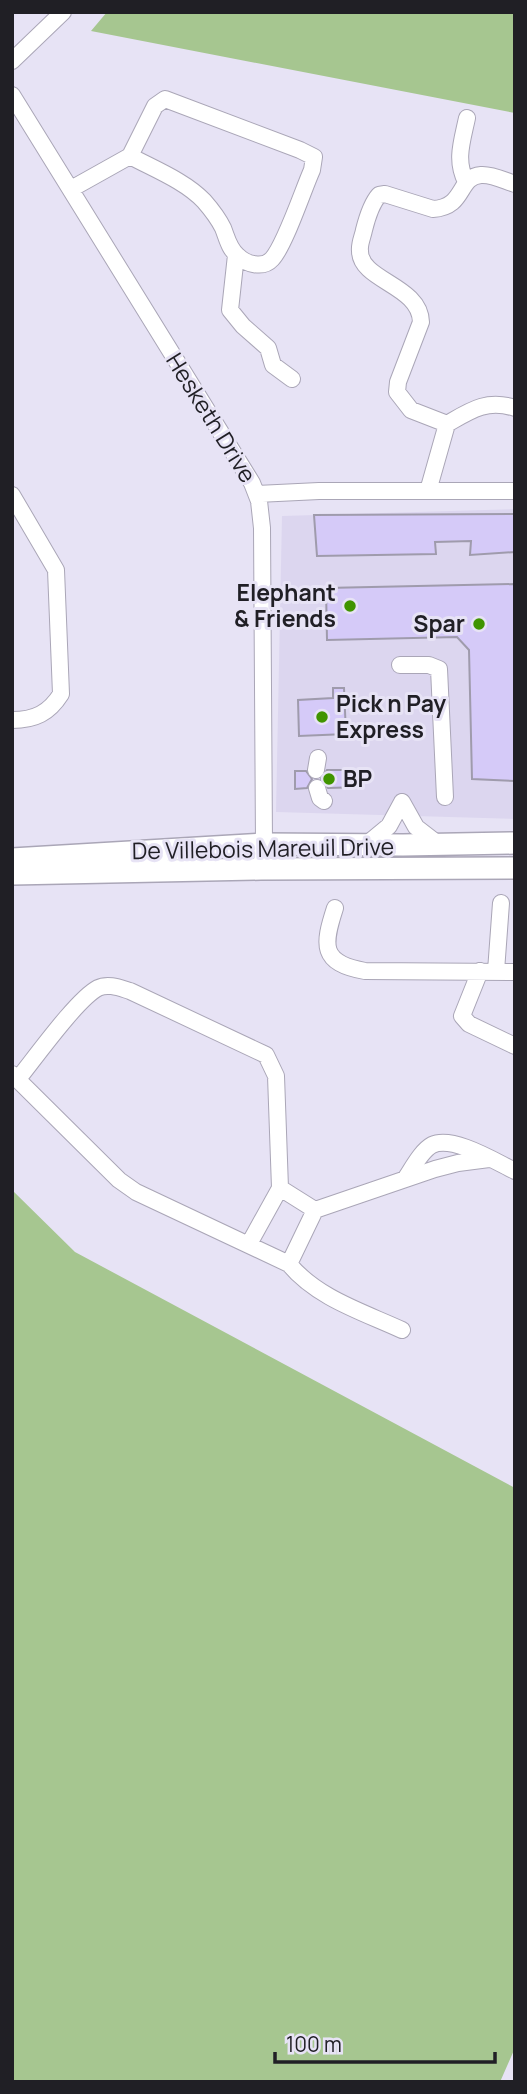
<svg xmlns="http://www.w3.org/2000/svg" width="527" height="2094" font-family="Manrope,sans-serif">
  <rect width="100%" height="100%" fill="#e7e3f5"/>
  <path fill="#dcd6ef" d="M515,509V819L276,812L282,516Z"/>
  <path fill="#a6c690" d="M107,12H515V113L91,31Z
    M12,1190L75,1252L515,1488V2048L500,2082H12Z"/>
  <path fill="#d5caf8" stroke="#9f9bac" stroke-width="2" d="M514,514L515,552L470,555L471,541L435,542L436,554L317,556L314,515Z
    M515,584V781L472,779L469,650L457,637L327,640L326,588Z
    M333,688H344L346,734L299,736L298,700L333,698Z
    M327,770H360L361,787L328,788L321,779Z
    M295,771H306L312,779L307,788L295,789Z"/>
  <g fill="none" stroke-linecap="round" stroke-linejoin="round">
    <g stroke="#aaa6b7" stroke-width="18">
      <path id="minor" d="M12,61L63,12
        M12,95L252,483L259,501L262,528L264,844L261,869
        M466,182C455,160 462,142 467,118
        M71,189L130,156L155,106L165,99L300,150L314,157L312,170C303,190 285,245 272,259C263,269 246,264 238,256C229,249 227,238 223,228C218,218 211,209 204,201C185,181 154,169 130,156
        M236,255L230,310L243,326L268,348L273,365L292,379
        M447,424L411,410L397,392L398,382L421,322C420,285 360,281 360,251C359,244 363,236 364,230C367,218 371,204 379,195L385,194L433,209C466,207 457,177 481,175C492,174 505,181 515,184
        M428,491L447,424C471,410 487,399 515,408
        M257,494L319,491H515
        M12,495L56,570L61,694C49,713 35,720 12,720
        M400,665H429L439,669L445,797
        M316,770L318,758
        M317,788L320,798L324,801
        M402,802L416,827L438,844
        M366,845L389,826L402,802
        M335,908C323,945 320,963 365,971L515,972
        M480,971L462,1016L469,1024L515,1046
        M496,971L501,903
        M12,1074L119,1180L136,1192L289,1264C317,1298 363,1312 402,1330
        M18,1079C35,1058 77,999 98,988C108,983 120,988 130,991L266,1055L276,1076L280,1188L249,1244
        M405,1179C412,1169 421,1151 432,1145C453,1135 496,1162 515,1171
        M280,1188L315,1210
        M289,1264L315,1210L435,1169L458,1163L489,1159"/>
    </g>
    <g stroke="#aaa6b7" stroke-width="24">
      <path id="major" d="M12,859L264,844L403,845L515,843
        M12,874L261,869L515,868"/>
    </g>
    <use href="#minor" stroke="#fff" stroke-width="16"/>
    <use href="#major" stroke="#fff" stroke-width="21"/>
  </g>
  <g fill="#409400" stroke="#e7e3f5" stroke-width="2.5">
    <circle cx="350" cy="606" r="7"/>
    <circle cx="479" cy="624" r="7"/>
    <circle cx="322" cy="717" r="7"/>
    <circle cx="329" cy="779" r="7"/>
  </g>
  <g text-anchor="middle" stroke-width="6" stroke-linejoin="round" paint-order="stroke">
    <g font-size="23" fill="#201f25" stroke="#e7e3f5">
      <text transform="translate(211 418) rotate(58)" y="8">Hesketh Drive</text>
      <text transform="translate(263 849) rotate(-1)" y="8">De Villebois Mareuil Drive</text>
    </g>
    <g font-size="23" font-weight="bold" fill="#201f25" stroke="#e7e3f5" text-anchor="end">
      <text x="336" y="601">Elephant<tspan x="336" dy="26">&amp; Friends</tspan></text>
      <text x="465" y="632">Spar</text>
      <text x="336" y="712" text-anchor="start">Pick n Pay<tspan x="336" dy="26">Express</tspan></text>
      <text x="343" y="787" text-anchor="start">BP</text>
    </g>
  </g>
  <rect width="527" height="2094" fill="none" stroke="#201f25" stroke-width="28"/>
  <path d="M275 2052v10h220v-10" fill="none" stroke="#201f25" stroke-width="3.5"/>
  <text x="286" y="2052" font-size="21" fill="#201f25" stroke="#e7e3f5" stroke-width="5" paint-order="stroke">100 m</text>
</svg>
